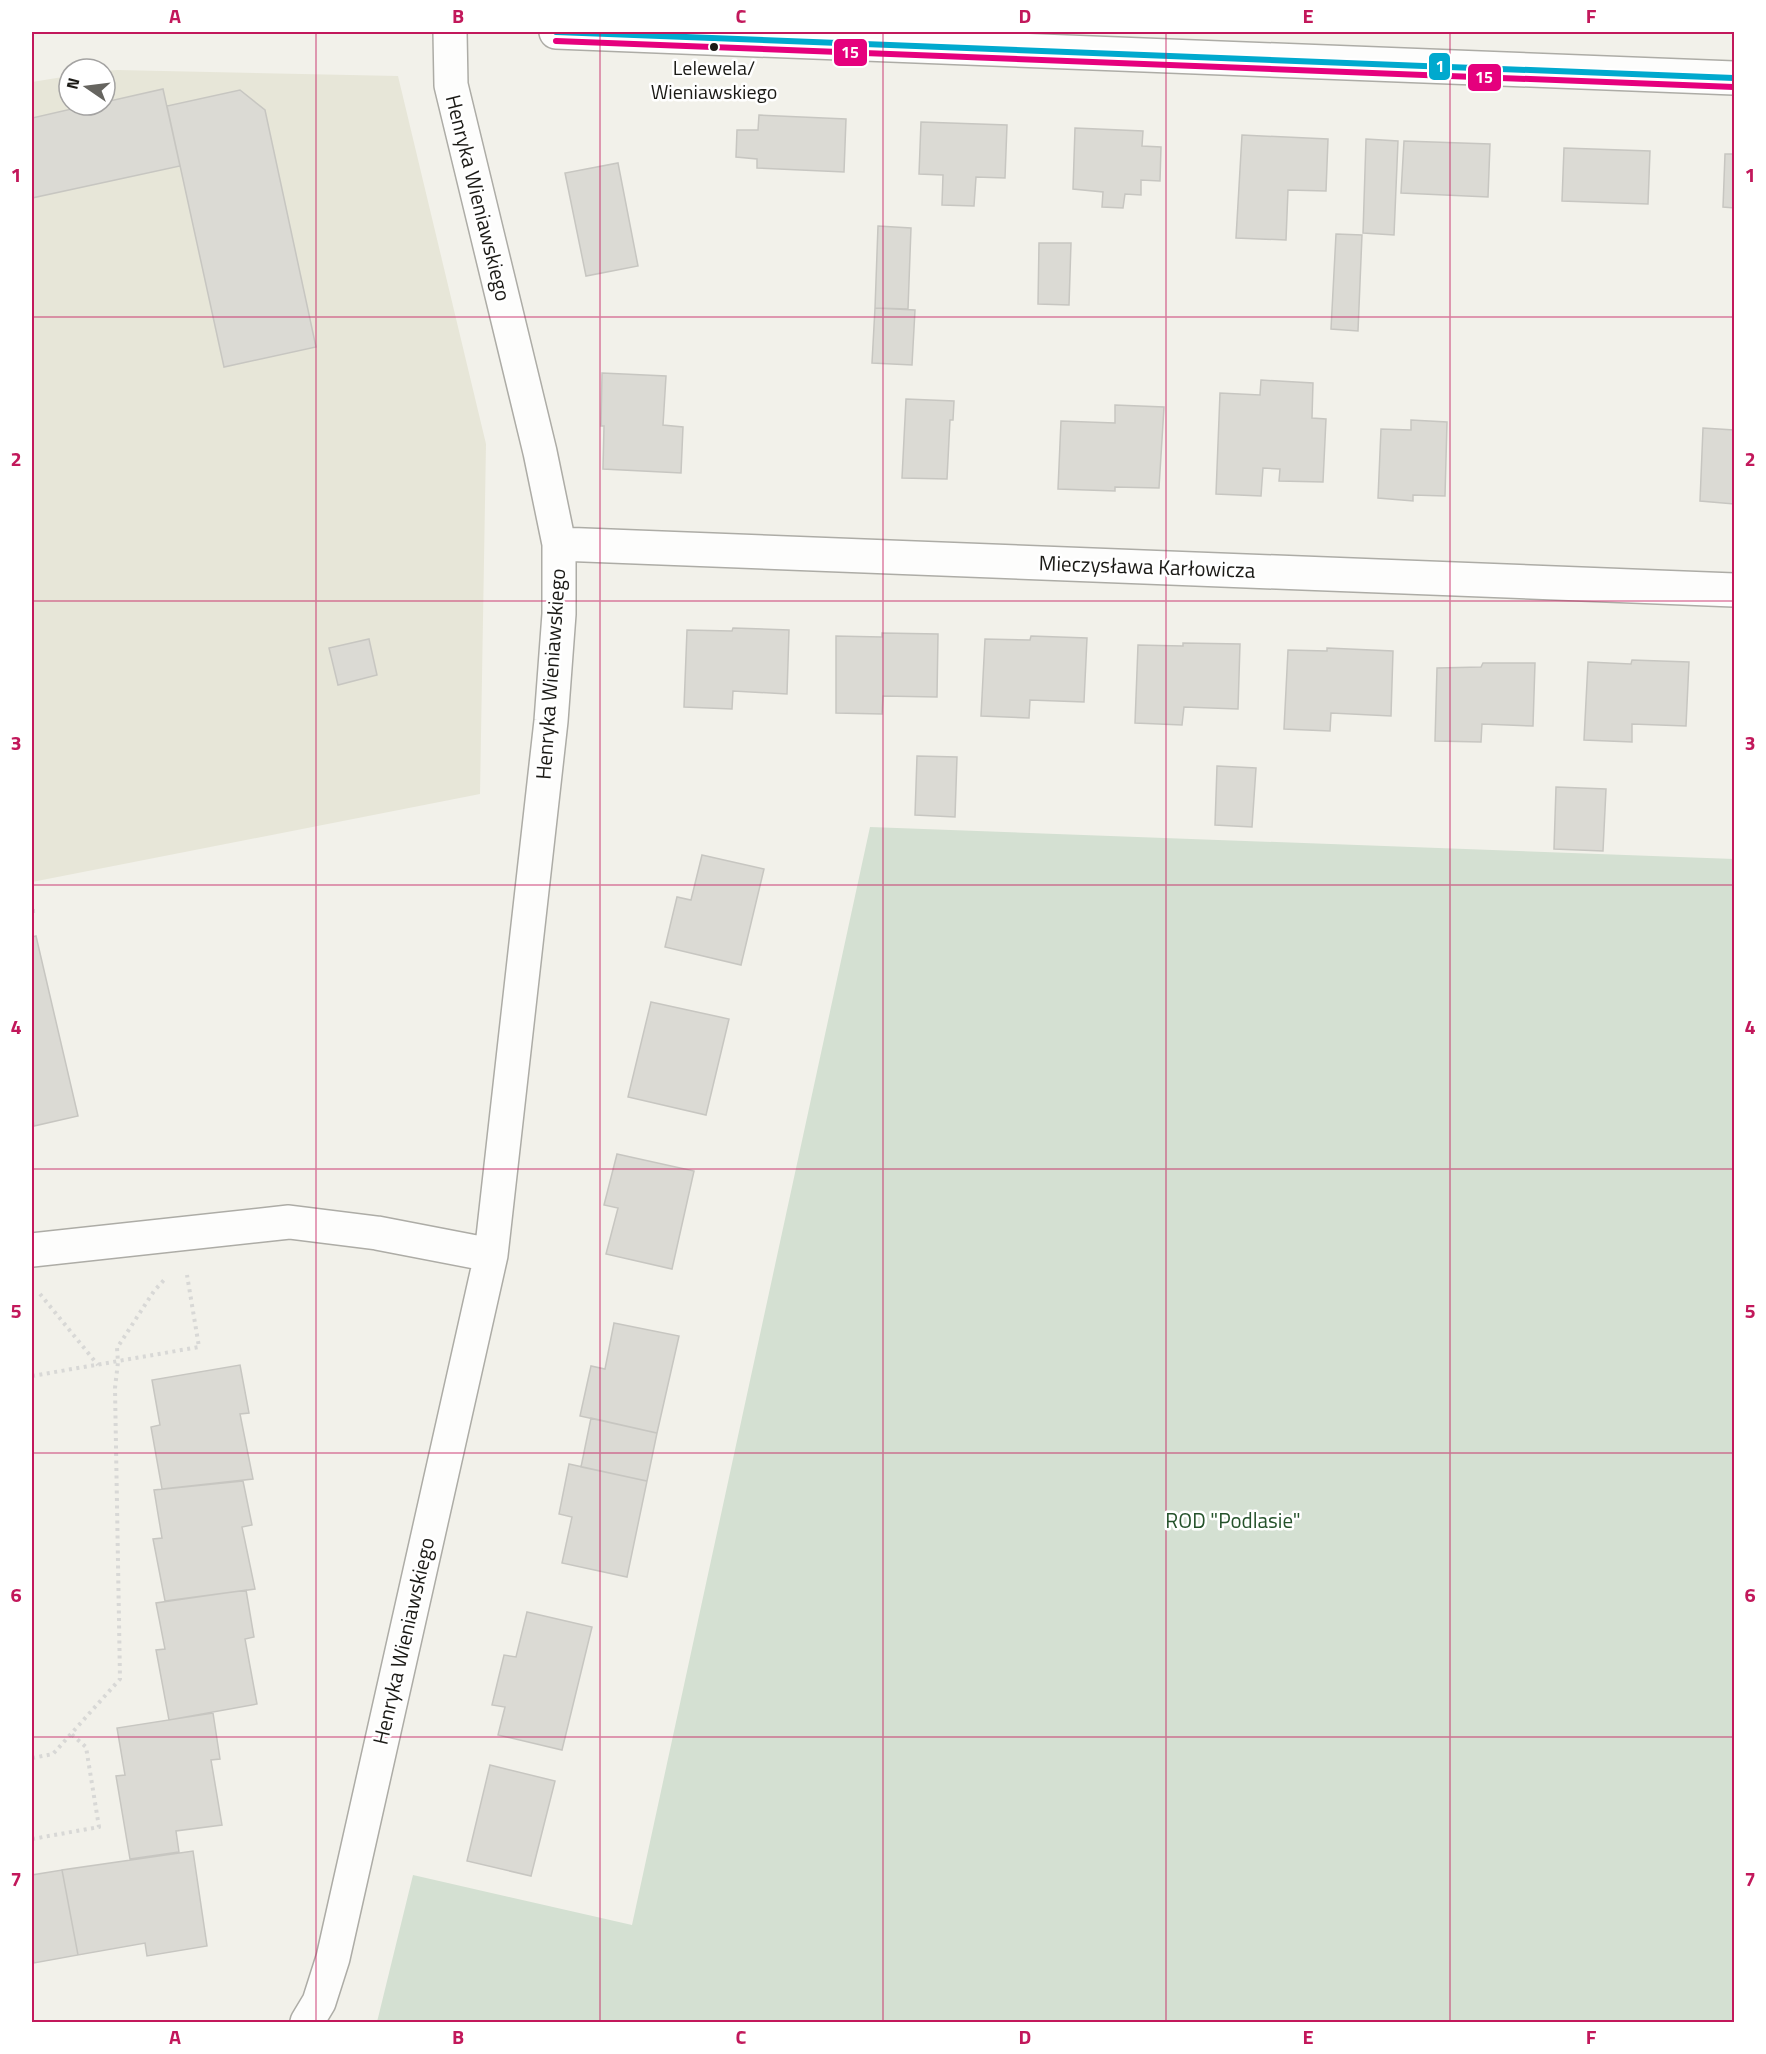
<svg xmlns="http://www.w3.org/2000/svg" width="1766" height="2054" font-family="'Titillium Web',sans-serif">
  <rect width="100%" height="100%" fill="#f2f1ea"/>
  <path fill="#e7e6d8" d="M117,70L398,76L486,444L480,794L32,882V82L69,76V105H105V71Z"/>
  <path fill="#d4e0d2" d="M870,827L1734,859V2022H377L413,1875L632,1925Z"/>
  <path fill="#dbdad4" stroke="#c7c6c1" stroke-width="1.5" d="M163,89L180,166L32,198V118L89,105H105V102Z
    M240,90L265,110L316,347L224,367L167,106Z
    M759,115L846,119L844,172L757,168V159L736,157L737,130H758Z
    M921,122L1007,125L1005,178L976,177L974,206L942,205L943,175L919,174Z
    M1075,128L1143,131L1142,146L1161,147L1160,181L1141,180V195L1125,194L1123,208L1102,207L1103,192L1073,189Z
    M1242,135L1328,139L1326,191L1288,190L1286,240L1236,238Z
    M1366,139L1398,141L1394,235L1363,233Z
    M1404,141L1490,144L1488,197L1401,193Z
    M1564,148L1650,151L1648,204L1562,201Z
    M1725,154H1734V208L1723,207Z
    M618,163L638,266L586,276L565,173Z
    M878,226L911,228L908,309L875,308Z
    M1336,234L1362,235L1358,331L1331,329Z
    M1039,243H1071L1069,305L1038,304Z
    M875,308L915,310L912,365L872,363Z
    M602,373L666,376L663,425L683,427L681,473L603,469L604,426H601Z
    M1261,380L1313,383L1312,418L1326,419L1323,482L1279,481L1280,469L1263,468L1261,496L1216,494L1220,393L1260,395Z
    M906,399L954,401L953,420H950L947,479L902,478Z
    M1115,405L1164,407L1159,488L1115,487V491L1058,489L1061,421L1115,423Z
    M1411,420L1447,422L1445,496L1413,495V501L1378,498L1381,429L1411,430Z
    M1703,428L1734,430V504L1700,501Z
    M733,628L789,630L787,694L733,691L732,709L684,707L687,630L732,631Z
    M882,633L938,634L937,697L883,696L882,714L836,713V636L882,637Z
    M1031,636L1087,638L1084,702L1030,700L1029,718L981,716L985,639L1030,640Z
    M369,639L377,675L338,685L329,648Z
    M1183,643L1240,644L1238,709L1184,707L1182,725L1135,723L1138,645L1183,646Z
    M1327,648L1393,651L1391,716L1331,713L1330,731L1284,729L1288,650L1327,651Z
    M1632,660L1689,662L1686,726L1632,724V742L1584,740L1588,662L1631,664Z
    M1483,663H1535L1533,726L1482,724L1481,742L1435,741L1437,668L1481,667Z
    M917,756L957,757L955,817L915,815Z
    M1217,766L1256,768L1252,827L1215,825Z
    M1556,787L1606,789L1603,851L1554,849Z
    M702,855L764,869L741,965L665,947L677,897L691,900Z
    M36,936L78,1116L34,1126L32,1114V937Z
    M651,1002L729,1019L706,1115L628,1097Z
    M617,1154L694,1171L672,1269L606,1254L618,1208L604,1205Z
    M614,1323L679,1336L657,1433L580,1416L591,1366L605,1369Z
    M240,1365L249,1413L240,1414L253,1479L162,1489L151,1427L160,1425L152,1380Z
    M591,1418L657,1433L647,1481L581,1467Z
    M569,1464L647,1481L627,1577L562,1563L572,1517L559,1514Z
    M243,1481L252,1525L242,1527L255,1589L165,1601L153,1539L162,1538L154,1490Z
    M246,1590L254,1637L245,1639L257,1704L169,1720L156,1650L165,1649L156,1603Z
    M527,1612L592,1627L562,1750L498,1735L505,1707L492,1705L504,1655L516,1657Z
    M213,1713L220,1759L211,1760L222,1825L176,1831L179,1852L130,1859L116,1776L125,1775L117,1728Z
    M490,1765L555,1781L531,1876L467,1861Z
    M193,1851L207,1946L147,1956L145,1943L78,1955L62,1870Z
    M62,1870L78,1955L34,1963L32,1954V1875Z"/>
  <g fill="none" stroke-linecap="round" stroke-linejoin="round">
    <g stroke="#adaca6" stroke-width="36">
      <path id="minor" d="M556,32L1734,78
        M559,544L1734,590
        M32,1250L289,1222L377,1233L491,1255
        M307,2022L319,2002L333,1958L491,1255L551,721L559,614V544L540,452L451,85L450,32"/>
    </g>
    <path stroke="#d8d8d6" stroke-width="4" stroke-dasharray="3 4.5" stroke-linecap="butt" d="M32,911H36
      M40,1294L98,1365
      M32,1376L199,1347L187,1275
      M32,1758L53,1754L120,1679L115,1388L118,1362L117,1348L154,1291L164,1280
      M32,1839L99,1827L86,1747L71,1734"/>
    <use href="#minor" stroke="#fdfdfc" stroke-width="33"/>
    <g stroke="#fff" stroke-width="10">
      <path id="bus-1" d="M556,32L1734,78"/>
    </g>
    <g stroke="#fff" stroke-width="10">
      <path id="bus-2" d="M556,41L1734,87"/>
    </g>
    <use href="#bus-1" stroke="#00a9ce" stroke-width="6"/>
    <use href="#bus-2" stroke="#e5007d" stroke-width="6"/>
  </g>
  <path fill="none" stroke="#c2185b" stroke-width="1.5" stroke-opacity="0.55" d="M316,32V2022M600,32V2022M883,32V2022M1166,32V2022M1450,32V2022M32,317H1734M32,601H1734M32,885H1734M32,1169H1734M32,1453H1734M32,1737H1734"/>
  <circle fill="#1b1a16" stroke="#fff" stroke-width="2" cx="714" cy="47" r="5"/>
  <g text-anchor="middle" stroke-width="5" stroke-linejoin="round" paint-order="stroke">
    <g font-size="20" fill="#1b1a16" stroke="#fff">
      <text x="714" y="75">Lelewela/<tspan x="714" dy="24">Wieniawskiego</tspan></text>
    </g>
    <g font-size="21" fill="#1b1a16" stroke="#fff">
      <text transform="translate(478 198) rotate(76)" y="7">Henryka Wieniawskiego</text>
      <text transform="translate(1147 567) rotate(2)" y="7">Mieczysława Karłowicza</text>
      <text transform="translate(551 674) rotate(-86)" y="7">Henryka Wieniawskiego</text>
      <text transform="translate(404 1641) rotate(-77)" y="7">Henryka Wieniawskiego</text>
    </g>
    <g font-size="21" fill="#25522b" stroke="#fff">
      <text x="1233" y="1528">ROD "Podlasie"</text>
    </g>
  </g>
  <g stroke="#fff" stroke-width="2">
    <rect x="833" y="38" width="35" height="29" rx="6" fill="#e5007d"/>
    <rect x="1428" y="52" width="23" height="29" rx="6" fill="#00a9ce"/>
    <rect x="1467" y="63" width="35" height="29" rx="6" fill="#e5007d"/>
  </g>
  <g font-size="16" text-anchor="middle" font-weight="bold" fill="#fff">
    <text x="850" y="58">15</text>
    <text x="1440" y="72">1</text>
    <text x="1484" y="83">15</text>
  </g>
  <rect width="1766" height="2054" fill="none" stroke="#ffffff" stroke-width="66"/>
  <g transform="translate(87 87) rotate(284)"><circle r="28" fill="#ffffff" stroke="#a4a3a2" stroke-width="1.5"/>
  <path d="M0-4.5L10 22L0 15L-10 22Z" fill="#666560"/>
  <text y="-9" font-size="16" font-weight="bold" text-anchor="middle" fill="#1b1a16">N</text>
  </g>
  <rect x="33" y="33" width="1700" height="1988" fill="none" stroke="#c2185b" stroke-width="2"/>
  <g font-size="20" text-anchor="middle" font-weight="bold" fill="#c2185b">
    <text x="175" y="23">A</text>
    <text x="458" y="23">B</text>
    <text x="741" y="23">C</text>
    <text x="1025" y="23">D</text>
    <text x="1308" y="23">E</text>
    <text x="1591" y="23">F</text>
    <text x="16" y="182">1</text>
    <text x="1750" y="182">1</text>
    <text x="16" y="466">2</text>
    <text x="1750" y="466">2</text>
    <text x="16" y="750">3</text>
    <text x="1750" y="750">3</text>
    <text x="16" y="1034">4</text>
    <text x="1750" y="1034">4</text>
    <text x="16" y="1318">5</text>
    <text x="1750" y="1318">5</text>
    <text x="16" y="1602">6</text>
    <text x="1750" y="1602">6</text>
    <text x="16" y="1886">7</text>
    <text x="1750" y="1886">7</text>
    <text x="175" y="2044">A</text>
    <text x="458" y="2044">B</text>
    <text x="741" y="2044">C</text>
    <text x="1025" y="2044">D</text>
    <text x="1308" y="2044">E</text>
    <text x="1591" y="2044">F</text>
  </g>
</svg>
